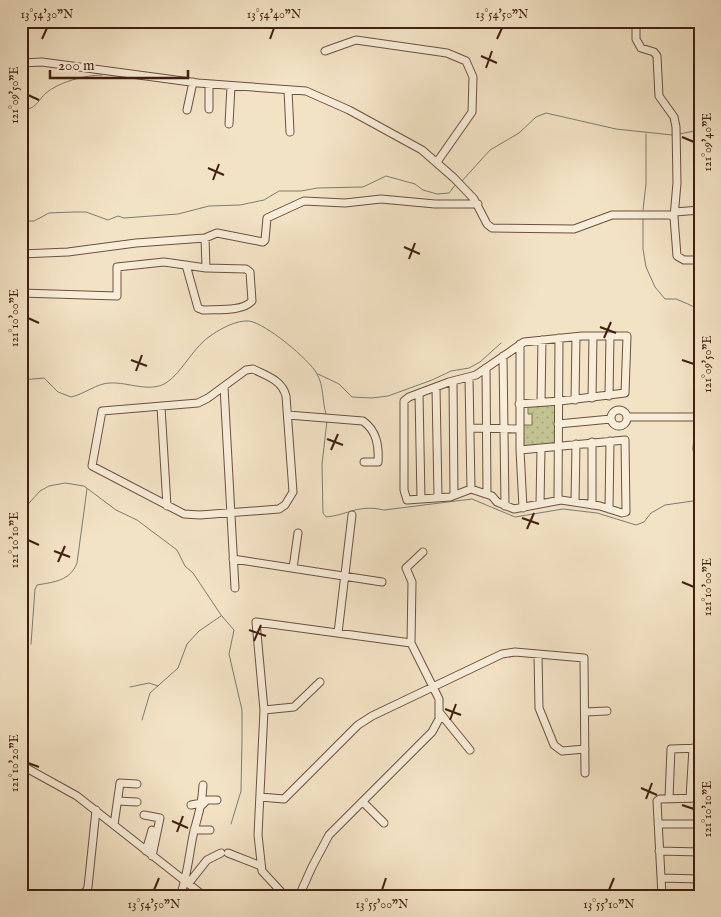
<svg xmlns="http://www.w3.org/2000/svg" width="721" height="917" font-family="'IM FELL English',serif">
  <defs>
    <pattern id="park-dots" width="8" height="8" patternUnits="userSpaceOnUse" patternTransform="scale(1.25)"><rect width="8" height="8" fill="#c1c290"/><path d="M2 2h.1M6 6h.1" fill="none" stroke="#a7a67b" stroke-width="1.8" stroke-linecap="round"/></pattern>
  </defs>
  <rect width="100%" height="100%" fill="#f3e3c5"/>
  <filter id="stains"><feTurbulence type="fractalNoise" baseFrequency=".004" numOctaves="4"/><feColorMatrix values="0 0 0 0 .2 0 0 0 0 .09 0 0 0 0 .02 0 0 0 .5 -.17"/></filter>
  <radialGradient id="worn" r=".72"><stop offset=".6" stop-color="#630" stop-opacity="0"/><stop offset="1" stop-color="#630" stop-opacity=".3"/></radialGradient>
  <path fill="url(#park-dots)" stroke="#827052" d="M556,403L557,444L523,448L522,425H532V414H528V406Z"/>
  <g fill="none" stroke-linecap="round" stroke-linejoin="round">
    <path stroke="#787e77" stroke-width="1" d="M21,107L26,109
      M28,109C37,107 39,99 46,93C59,82 85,75 102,75
      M679,134L700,130
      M462,181L490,150L519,133L536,117L546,113L616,129L672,135
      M643,210L646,184V134
      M643,218V249L646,267L655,287L665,299H676L688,304L694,307L700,319
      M21,221H34L49,213L73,212H86L108,220L118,216L124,218L178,214L209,206L240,205L264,200L279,191H301L317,188L363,187L386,176L415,184L423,190L437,194L449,193L456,184
      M318,374L339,384L352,397L372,398L388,396L432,380L451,371L469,368L480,362L501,343
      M21,380L44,378L58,392L71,397C85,394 97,383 110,383C129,382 149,393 166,383C183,372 193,346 213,334C222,328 237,320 249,321C265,323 309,359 317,374C324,386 322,401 326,414
      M327,421L322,464L323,513L326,517C348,515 358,504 384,510L472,499L515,517L563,509L597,513L636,525L644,522L651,513L665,505L700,500
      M21,512L40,491L49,486L65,483L84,486L116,510L137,520L177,550L185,566L193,573L221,615L234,630L229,654L242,710V739L241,791L231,824
      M31,644L35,589L37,585C54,582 70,581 77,563L87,489
      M130,687L149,683L158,686
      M142,720L150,693L178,668L187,644L199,631L221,616"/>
    <g stroke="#6e5040" stroke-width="9">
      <path id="minor" d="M636,21V39L641,48L654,52L657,56L659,96L674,117L676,127L677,183L674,217
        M325,51L356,40L447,53L466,61L473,77L472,112L437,162
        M21,63L42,62L198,83L306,91L349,110L422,150L454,178L474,199L487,224L492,228L574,229L612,215H670L674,217L677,256L684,260H700
        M288,90L290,132
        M209,109V84
        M187,110L193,82
        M229,124L231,86
        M675,212L700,210
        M21,254L68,252L136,243L205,238L217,233L263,242L265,240L267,218L304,201L345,203L381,199L435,204H478
        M186,265L198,308L203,310C217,309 242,312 252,301L250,272L246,269L206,268
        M21,293L117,296V267L164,262L206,268L205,238
        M520,344V450L523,508
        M503,356L505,506
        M486,368L487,494
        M253,369C267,376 282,380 286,396L293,492L285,505L279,509L200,515L184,514L92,466L102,411L198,403L208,398L246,370Z
        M469,378L471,489
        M453,381L454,495
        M224,387L235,588
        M436,388L438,497
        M419,394L421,499
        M609,396L610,336
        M592,398L593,336
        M575,400L576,337
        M541,402L542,340
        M519,404L560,401L625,393L627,336H582L524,342L476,375L449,382L409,397L404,401V490L407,500L450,497L471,489L492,496L497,502L514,509L561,500L600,506L622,513L626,512L625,440L520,450
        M161,407L167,506
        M611 418a8 8 0 1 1 16 0a8 8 0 1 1-16 0Z
        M288,415L363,421C377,431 379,446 378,462H364
        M627,417H697L699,423L697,449L700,453
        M558,424L611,419
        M470,428L520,429
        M592,442V505
        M558,500L559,338
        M575,502L576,444
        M540,504L541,448
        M609,509L610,441
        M233,559L382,582
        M293,568L298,533
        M338,633L352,515
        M538,654L539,708L554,745L562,751L585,749
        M264,710L294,707L320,682
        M585,712L607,711
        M440,713L470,750
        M21,765L77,796L204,896
        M260,797L284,799L358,725L372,716L502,654L515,652L584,658L585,773
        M669,798L671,749L700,748
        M690,798L693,748
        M118,801L137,802
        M363,802L384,823
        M191,805L202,803
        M202,805L207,800H217
        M144,815L160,818L152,856
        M658,824H700
        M114,825L120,783L137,784
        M194,830H210
        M146,851L152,830
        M659,851L700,852
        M228,853L261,866
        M661,878L700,879
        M188,884L207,860L221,853
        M21,893L64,896
        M73,896L86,892L88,887L96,810
        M180,896C188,875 189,853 194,831C199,812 202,804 203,785
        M285,896L262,871L258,835L264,710L256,622L411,643
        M299,896L312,867L329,835L432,732L439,719V699L411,643L412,582L406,568L423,552
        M662,896L657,801L660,799L700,798"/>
    </g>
    <use href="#minor" stroke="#f7edd9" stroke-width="7"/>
  </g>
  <path fill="none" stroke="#421f13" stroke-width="2" d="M42,39L47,28M270,39L274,28M497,39L502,28M481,56L497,63M486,68L492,51M28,95L39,100M682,137L694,142M208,168L224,175M213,180L219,164M404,247L420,254M409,259L415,243M28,318L39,323M600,327L616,333M604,338L611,322M131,360L147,366M682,360L694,364M136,371L142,355M327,439L343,445M331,450L338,434M522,518L539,524M527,529L534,513M28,540L39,545M54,551L70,557M58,562L65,546M682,582L694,587M249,630L266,636M254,641L261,625M445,709L461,715M450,720L456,704M28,763L39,767M641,788L657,795M646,799L652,783M682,805L694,809M172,821L188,828M177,832L183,816M154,890L159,878M382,890L386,878M609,890L614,878"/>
  <rect width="721" height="917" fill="none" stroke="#f3e3c5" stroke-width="55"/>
  <path d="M50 70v8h138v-8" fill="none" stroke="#421f13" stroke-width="2.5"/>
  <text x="58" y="70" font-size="15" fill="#421f13" stroke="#f7edd9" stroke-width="4" paint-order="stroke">200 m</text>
  <rect x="28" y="28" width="666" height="862" fill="none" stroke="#421f13" stroke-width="2"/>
  <g font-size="12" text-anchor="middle" fill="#421f13">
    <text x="47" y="18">13°54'30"N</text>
    <text x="274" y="18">13°54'40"N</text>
    <text x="502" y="18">13°54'50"N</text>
    <text transform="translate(14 95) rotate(-90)" y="4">121°09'50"E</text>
    <text transform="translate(707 142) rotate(-90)" y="4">121°09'40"E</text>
    <text transform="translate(14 318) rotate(-90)" y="4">121°10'00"E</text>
    <text transform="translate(707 364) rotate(-90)" y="4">121°09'50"E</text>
    <text transform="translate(14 540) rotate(-90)" y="4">121°10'10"E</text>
    <text transform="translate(707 587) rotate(-90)" y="4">121°10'00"E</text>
    <text transform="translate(14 763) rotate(-90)" y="4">121°10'20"E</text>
    <text transform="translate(707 809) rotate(-90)" y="4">121°10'10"E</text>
    <text x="154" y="908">13°54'50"N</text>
    <text x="382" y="908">13°55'00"N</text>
    <text x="609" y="908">13°55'10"N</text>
  </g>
  <rect width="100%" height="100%" filter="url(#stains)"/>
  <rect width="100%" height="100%" fill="url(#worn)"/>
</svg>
